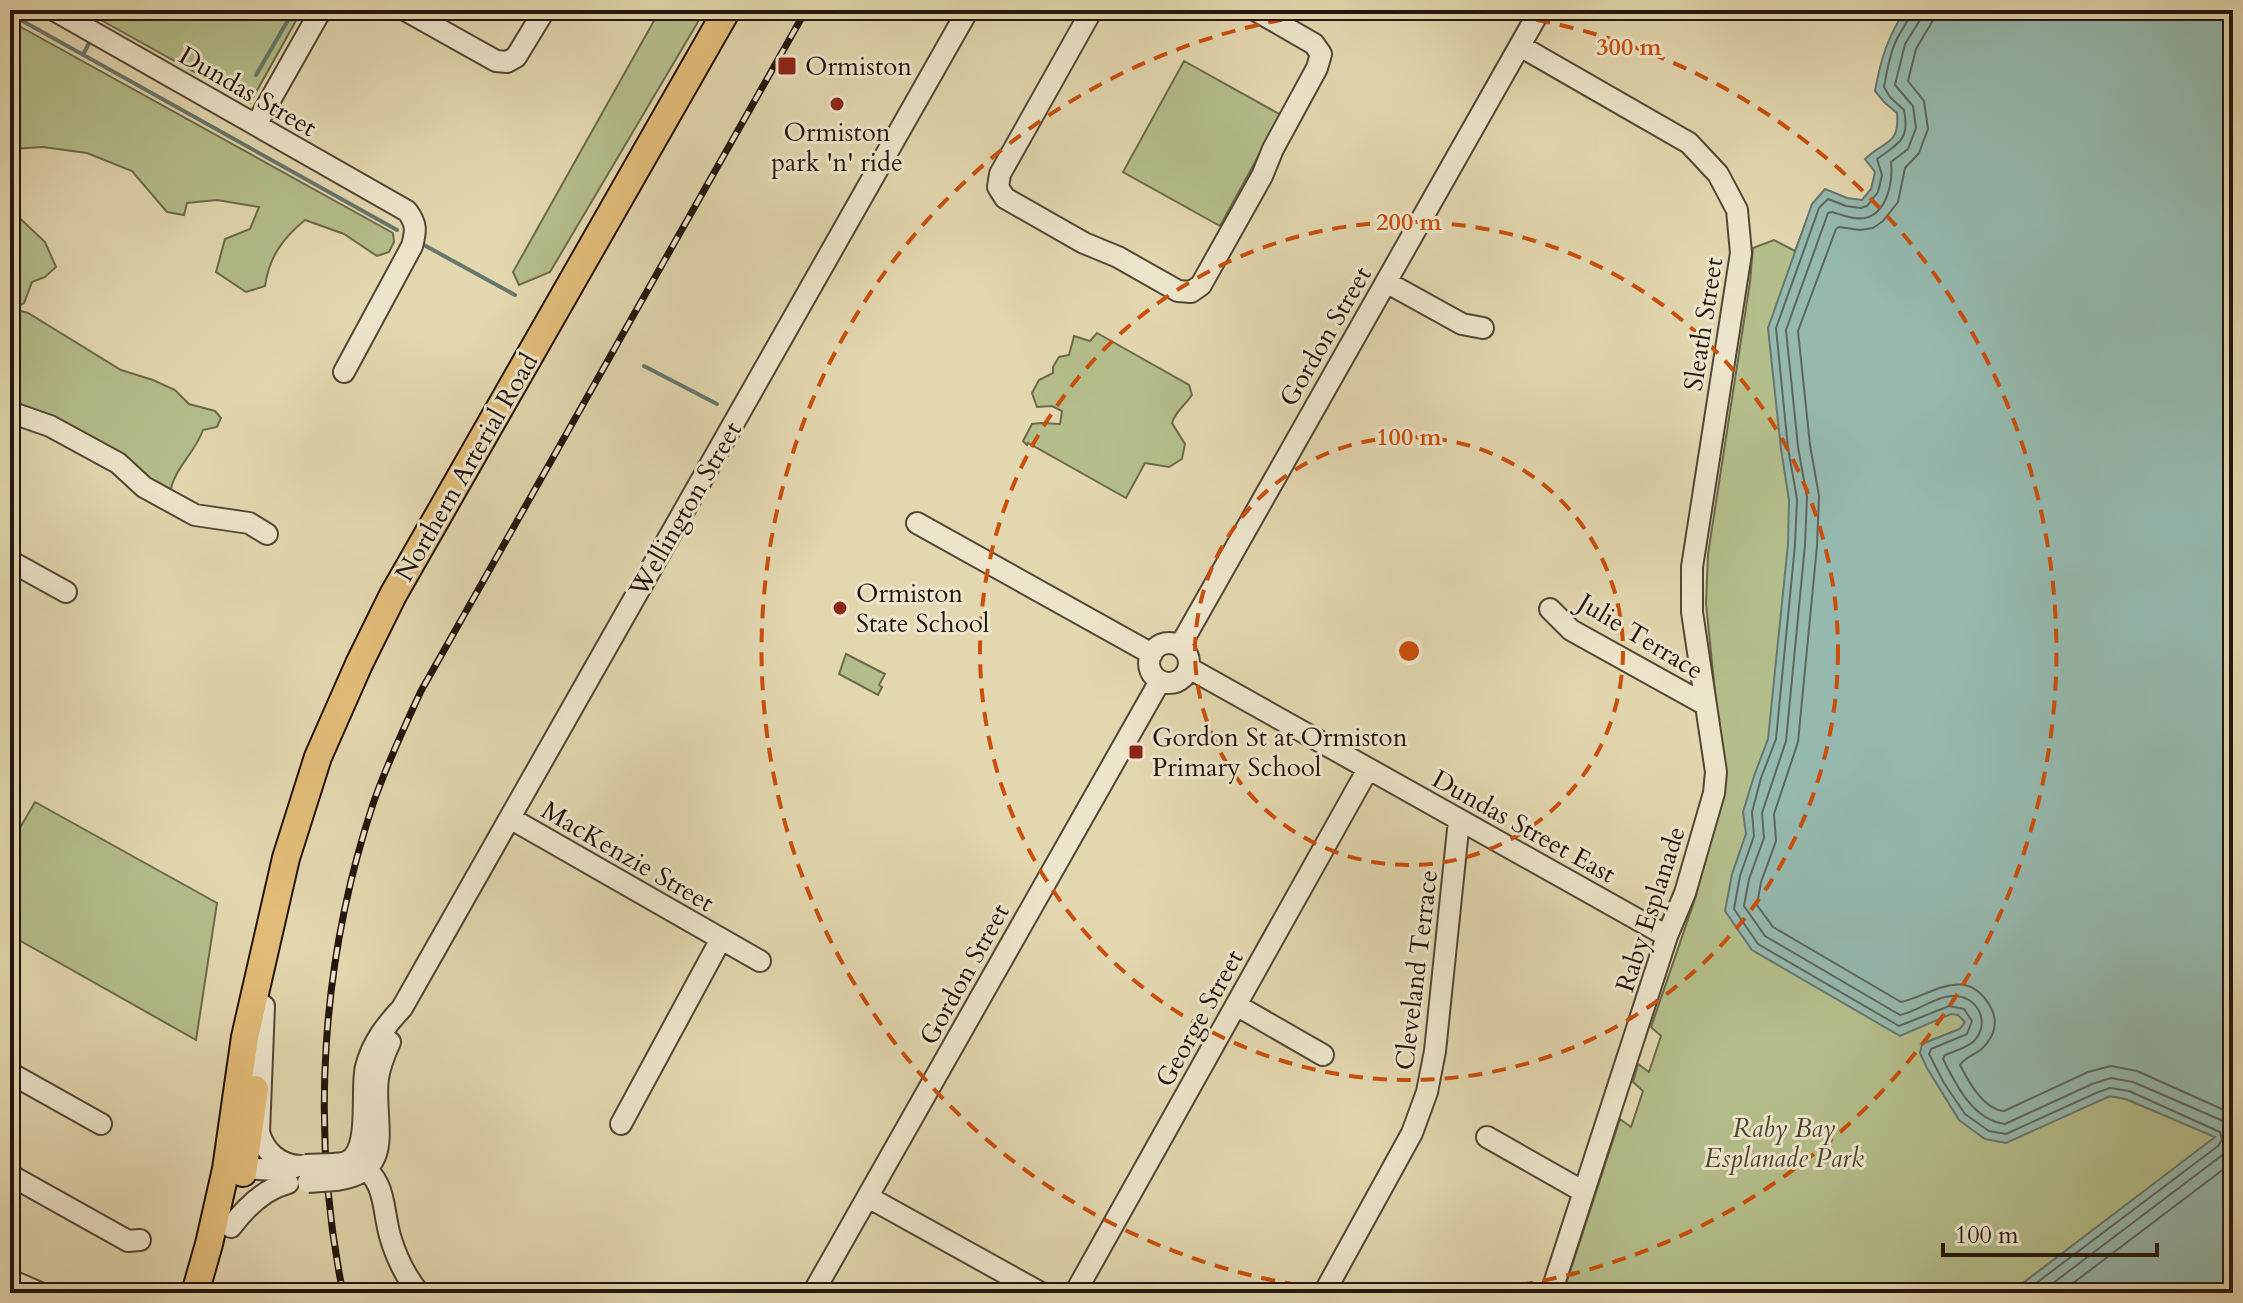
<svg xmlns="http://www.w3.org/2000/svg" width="2243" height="1303" font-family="Cardo,serif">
  <rect width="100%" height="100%" fill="#e3d7af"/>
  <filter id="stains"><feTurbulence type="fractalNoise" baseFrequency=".0025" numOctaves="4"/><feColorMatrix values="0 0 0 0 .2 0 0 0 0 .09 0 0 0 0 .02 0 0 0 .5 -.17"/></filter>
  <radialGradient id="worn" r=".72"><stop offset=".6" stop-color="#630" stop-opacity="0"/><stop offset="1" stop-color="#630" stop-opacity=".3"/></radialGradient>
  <path fill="#b4be8a" stroke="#6c6a4c" stroke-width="2" d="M83,10H302L250,103Z
    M660,10H705L550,272L519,285L513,272Z
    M10,21L393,233L394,242L389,252L377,256L344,234L305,220C283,238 269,257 265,286L246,292L216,272L225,239L250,229L259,207L217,200L187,203L184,215L167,212L132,171L87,153L43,147L12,149L10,152Z
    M1184,61L1281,115L1220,226L1123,172Z
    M10,209L45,242L56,267L45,277L32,282L24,303L14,309L28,313L121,370L153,380L175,390L189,404L215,411L221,418L217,427L203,430C195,453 175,467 170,492L10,406Z
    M1807,220L1958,1015L1965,1022L1960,1029L1922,1044L2099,1100L2110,1096L2126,1099L2216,1137L2010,1293H1563L1620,1119L1631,1127L1643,1091L1633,1082L1638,1064L1649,1072L1661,1036L1651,1027L1695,899L1723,794V770L1706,604L1708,554L1750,282L1753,248L1774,240L1795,251Z
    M1097,333L1189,385L1192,395C1184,407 1176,410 1172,423L1185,444L1182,459L1169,467L1145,463L1126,498L1028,443L1027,445L1023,441L1032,424L1041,423L1060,424L1062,411L1052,406L1037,407L1032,393L1039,380L1053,373V367L1059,357L1069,355L1074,336L1090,341Z
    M846,654L885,674L879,685L882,687L878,695L839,674Z
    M35,802L217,903L196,1040L10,935V845Z"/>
  <path fill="#95b9ae" stroke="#67776e" stroke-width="2" d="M1905,10H2233V1293H2010L2215,1137L2126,1099L2110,1096L2006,1143L1985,1139L1959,1120L1927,1068L1920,1053L1922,1044L1960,1029L1965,1022L1958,1015L1951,1014L1900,1036L1752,950L1725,911L1732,874L1746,834L1743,812L1754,776L1768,739L1788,544L1789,500L1781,449L1768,328L1812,204L1825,189L1847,198L1862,200L1871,189L1875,172L1865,159C1884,140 1900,146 1897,113L1884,102L1875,91C1881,58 1887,39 1905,10Z"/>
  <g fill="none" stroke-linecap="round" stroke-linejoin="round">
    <path stroke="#5c675e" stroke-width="2" d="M1911,10C1909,22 1901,30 1896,41C1889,55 1887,72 1884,87L1890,97L1904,110C1910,140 1899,143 1877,159L1882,175L1878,192L1867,206L1861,208L1846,206L1828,199L1819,208L1776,328L1788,448L1797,499L1795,545L1776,739L1761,778L1752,812L1754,836L1740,876L1734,909L1758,944L1899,1026L1949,1006L1964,1009L1972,1021L1967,1034L1931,1049L1929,1054L1944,1083L1965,1114L1989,1131L2006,1134L2096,1093L2110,1088L2129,1091L2220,1132L2222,1140L2218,1146L2023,1293
      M1921,10L1920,20L1905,44L1895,85L1913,106L1916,128L1908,149L1891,162C1893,180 1888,213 1865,218C1854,220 1842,215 1832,212L1828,213L1786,330L1798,447L1807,497L1805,545L1786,741L1762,813L1764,838L1749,879L1744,906L1765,936L1900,1015C1917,1012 1935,996 1954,996C1978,996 1991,1023 1974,1041C1967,1048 1954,1051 1945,1055L1943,1059C1956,1085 1973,1120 2005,1124L2092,1084L2111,1078L2133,1082L2221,1120L2229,1128L2232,1141L2225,1153L2040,1293
      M1933,10L1932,22L1916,49L1908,81L1924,101L1928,129L1919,153L1905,168L1898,202L1883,221L1873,228L1860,230L1839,227L1836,229L1798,331L1810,445L1819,496L1817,546L1798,742L1774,814L1776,841L1761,882L1757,905L1773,927L1901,1002C1932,995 1966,964 1990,1006C1996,1016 1996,1027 1991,1037C1981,1056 1967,1054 1960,1065C1969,1082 1983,1109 2004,1111L2088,1072L2111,1066L2137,1071L2233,1114
      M2060,1293L2233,1162"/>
    <path stroke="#67776e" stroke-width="4" d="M10,14L397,230
      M103,19L109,10
      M83,55L89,43
      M256,75L294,10
      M424,245L515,295
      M644,366L717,404"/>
    <g stroke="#534637" stroke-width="24">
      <path id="minor" d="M54,10L407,211C417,224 416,231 412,246L344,372
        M405,10L496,61L507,62L516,57L544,11
        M1092,10L1000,174L998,187L1005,198L1084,243L1118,257L1178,291L1191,292L1201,285L1262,176L1273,149L1317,68L1321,54L1314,44L1255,10
        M1520,46L1689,143L1718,174L1737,210L1741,253L1692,567V612L1716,772L1714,793L1685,893L1667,936L1551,1293
        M256,125L321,10
        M1386,282L1462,324L1483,328
        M10,412L50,426L118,463L144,487L195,515L249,523L267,534
        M917,523L1152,654
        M10,561L66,592
        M1550,609L1571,630L1706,705
        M1149 663a20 20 0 1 1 40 0a20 20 0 1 1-40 0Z
        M1180,646L1540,10
        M1189,668L1667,936
        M510,818L760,961
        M1236,1005L1323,1055
        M264,1006L259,1132C264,1152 280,1165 300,1166
        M10,1073L101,1124
        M621,1124L721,939
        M1487,1137L1584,1192
        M358,1163C387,1181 382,1208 390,1236C396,1257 406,1277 419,1293
        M334,1164C338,1163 342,1164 346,1162C372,1153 360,1089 366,1067C372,1043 386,1025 402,1008L968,10
        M243,1168L274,1170L295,1167
        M10,1175L128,1241L140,1240
        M336,1180C399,1172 372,1121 378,1078C380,1065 385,1053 390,1042
        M868,1197L1041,1293
        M231,1227C246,1207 264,1189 288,1183
        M10,1280L40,1293
        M813,1293L1160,681
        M1075,1293L1368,769
        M1324,1293L1412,1133L1427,1092L1435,1051L1459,820"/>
    </g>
    <g stroke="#23150f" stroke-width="30">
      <path id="major" d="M243,1173L255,1089
        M195,1293L209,1244L226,1169L245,1037L286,858L318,757L359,664L393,595L727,10"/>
    </g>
    <use href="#minor" stroke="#ede5cb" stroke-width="20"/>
    <use href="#major" stroke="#e2bc78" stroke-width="26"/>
    <g stroke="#23150f" stroke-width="7">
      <path id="rail" d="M343,1293C310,1131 321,961 373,804C386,766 404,728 421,691L806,10"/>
    </g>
    <use href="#rail" stroke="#ede5cb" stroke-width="4" stroke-dasharray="12" stroke-linecap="butt"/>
    <g stroke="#534637" stroke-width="24" stroke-linecap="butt">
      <path id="minor-bridge" d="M305,1165L334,1164
        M308,1182L336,1180"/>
    </g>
    <use href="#minor-bridge" stroke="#ede5cb" stroke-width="20"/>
  </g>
  <g fill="none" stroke="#ca4f0c" stroke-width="4" stroke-dasharray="14 10">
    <circle cx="1409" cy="651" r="214"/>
    <circle cx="1409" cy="651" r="429"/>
    <path d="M1370 1293A643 643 0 0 1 1353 10M1465 10A643 643 0 0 1 1448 1293"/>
  </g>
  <g fill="#8f2418" stroke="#ede5cb" stroke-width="3">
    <rect x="777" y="56" width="20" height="20" rx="4"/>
    <circle cx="837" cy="104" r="8"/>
    <circle cx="840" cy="608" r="8"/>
    <rect x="1128" y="744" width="16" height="16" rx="4"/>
  </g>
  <g text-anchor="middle" stroke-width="6" stroke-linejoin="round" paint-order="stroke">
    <g font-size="26" fill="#23150f" stroke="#ede5cb" text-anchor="start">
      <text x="805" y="75">Ormiston</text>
      <text x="837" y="141" text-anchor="middle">Ormiston<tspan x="837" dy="30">park 'n' ride</tspan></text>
      <text x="856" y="602">Ormiston<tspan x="856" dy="30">State School</tspan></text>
      <text x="1152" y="746">Gordon St at Ormiston<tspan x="1152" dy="30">Primary School</tspan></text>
    </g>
    <g font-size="26" fill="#23150f" stroke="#ede5cb">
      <text transform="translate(248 91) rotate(30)" y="9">Dundas Street</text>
      <text transform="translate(1703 324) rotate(-81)" y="9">Sleath Street</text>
      <text transform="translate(1325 336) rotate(-60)" y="9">Gordon Street</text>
      <text transform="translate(466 467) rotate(-60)" y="9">Northern Arterial Road</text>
      <text transform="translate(685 509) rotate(-60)" y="9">Wellington Street</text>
      <text transform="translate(1641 636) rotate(31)" y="9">Julie Terrace</text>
      <text transform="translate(1524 826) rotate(29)" y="9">Dundas Street East</text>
      <text transform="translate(628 856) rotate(30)" y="9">MacKenzie Street</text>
      <text transform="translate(1650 909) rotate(-72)" y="9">Raby Esplanade</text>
      <text transform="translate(1416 970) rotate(-83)" y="9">Cleveland Terrace</text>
      <text transform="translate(964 974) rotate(-61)" y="9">Gordon Street</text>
      <text transform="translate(1199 1018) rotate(-61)" y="9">George Street</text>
    </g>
    <g font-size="26" font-style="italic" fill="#4e4834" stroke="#ede5cb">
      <text x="1784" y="1137">Raby Bay<tspan x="1784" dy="30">Esplanade Park</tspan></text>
    </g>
  </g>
  <circle cx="1409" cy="651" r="12" fill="#ca4f0c" stroke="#ede5cb" stroke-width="4"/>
  <g font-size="24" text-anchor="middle" font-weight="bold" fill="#ca4f0c" stroke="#ede5cb" stroke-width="6" stroke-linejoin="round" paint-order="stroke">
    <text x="1629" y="55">300 m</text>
    <text x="1409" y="230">200 m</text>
    <text x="1409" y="445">100 m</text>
  </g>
  <rect width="2243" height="1303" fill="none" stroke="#e3d7af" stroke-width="40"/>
  <rect x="12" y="12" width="2219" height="1279" fill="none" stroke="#23150f" stroke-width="4"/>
  <rect x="20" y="20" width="2203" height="1263" fill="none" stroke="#23150f" stroke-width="2"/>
  <path d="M1943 1243v12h214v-12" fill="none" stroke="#23150f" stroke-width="4"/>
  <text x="1955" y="1243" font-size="24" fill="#23150f" stroke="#ede5cb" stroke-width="6" paint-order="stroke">100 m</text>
  <rect width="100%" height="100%" filter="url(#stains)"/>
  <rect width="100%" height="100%" fill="url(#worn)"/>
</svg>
